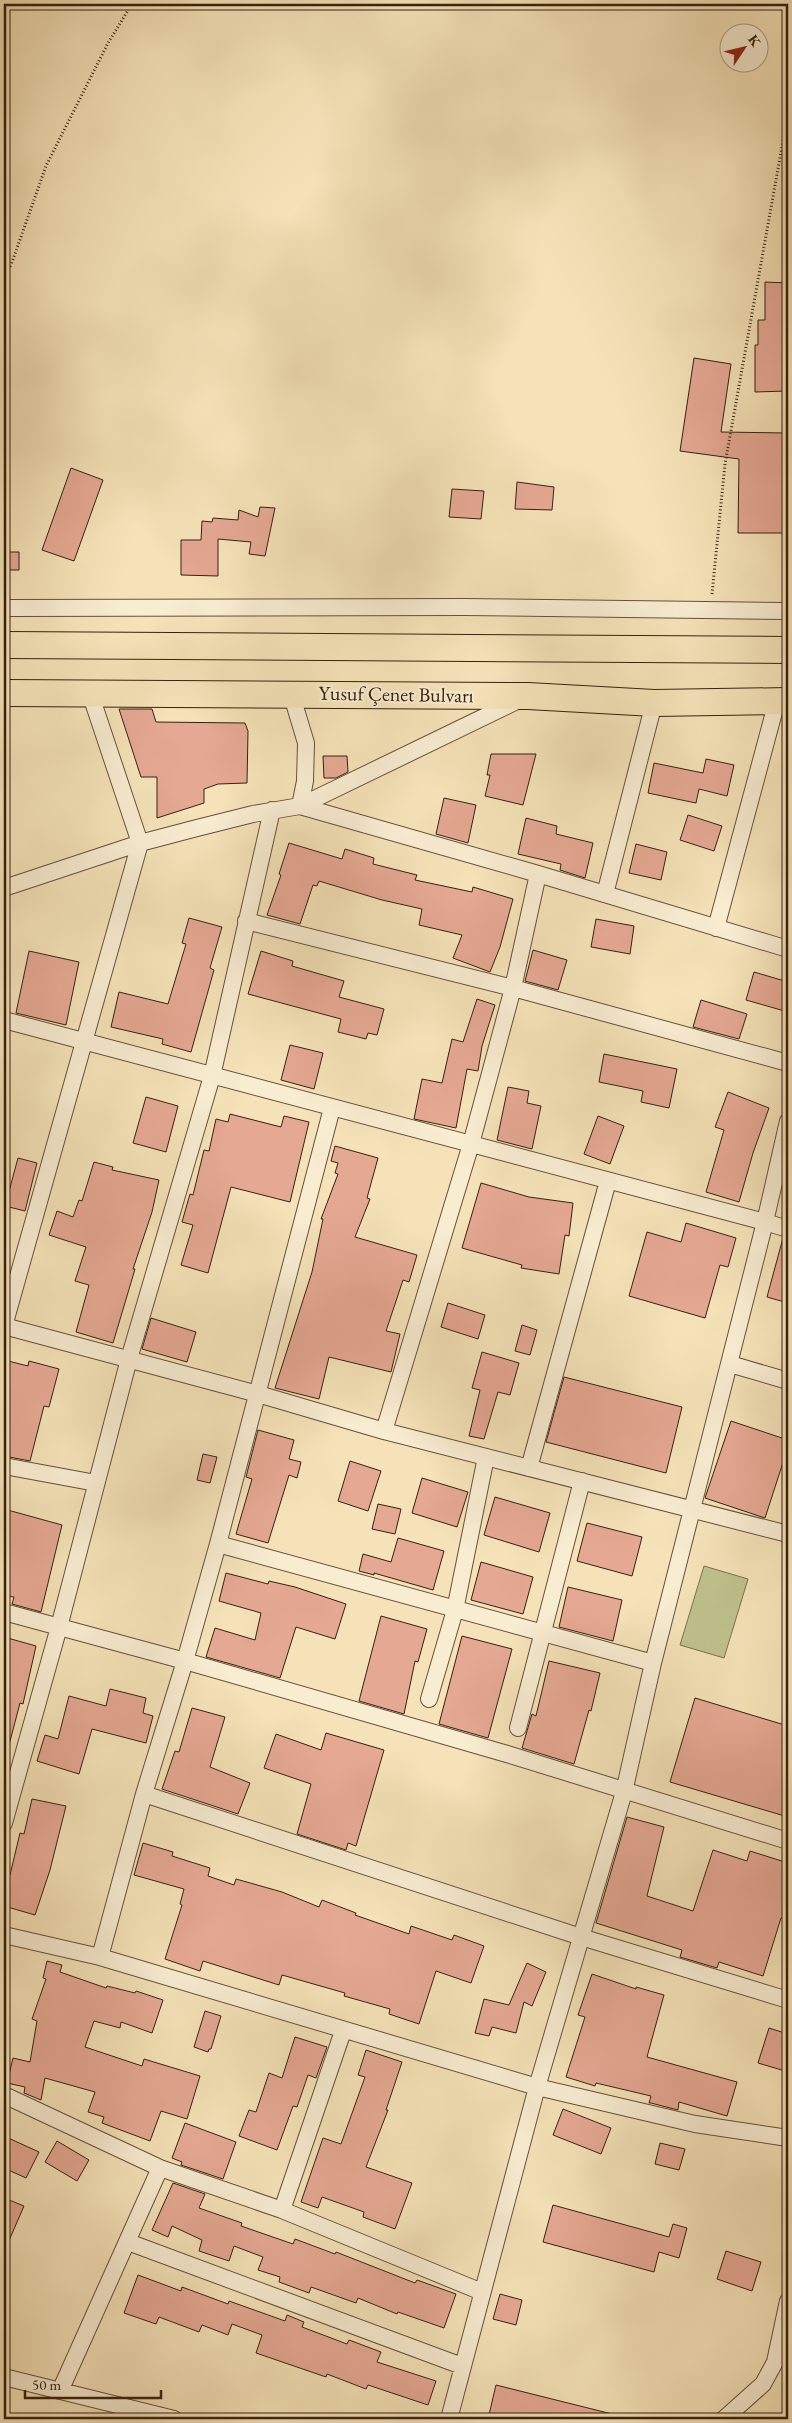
<svg xmlns="http://www.w3.org/2000/svg" width="792" height="2423" font-family="'EB Garamond',serif">
  <rect width="100%" height="100%" fill="#f5e2b8"/>
  <filter id="stains"><feTurbulence type="fractalNoise" baseFrequency=".004" numOctaves="4"/><feColorMatrix values="0 0 0 0 .2 0 0 0 0 .09 0 0 0 0 .02 0 0 0 .5 -.17"/></filter>
  <radialGradient id="worn" r=".72"><stop offset=".6" stop-color="#630" stop-opacity="0"/><stop offset="1" stop-color="#630" stop-opacity=".3"/></radialGradient>
  <path fill="#bfc28d" stroke="#7a724e" d="M704,1566L748,1579L724,1658L680,1645Z"/>
  <path fill="#e5a893" stroke="#36210f" d="M765,282L788,283V391L755,392V345H758V320H765Z
    M694,358L731,364L721,432L788,433V533H738L739,459L680,451Z
    M71,468L103,480L74,561L42,550Z
    M517,482L554,487L552,510L515,509Z
    M452,489L484,491L481,519L449,517Z
    M260,507L275,508L265,556L249,554L251,542L218,539V576L181,575V540H201L202,521L212,522L213,518L238,520L239,510L258,517Z
    M4,552H19V570H4Z
    M119,709H152L156,722L245,723L248,731L247,783L218,784L204,789V803L157,818V777H141Z
    M491,754H536L523,805L485,796L490,775H487Z
    M323,756H347L348,772L336,778H324Z
    M706,759L734,765L727,796L699,789L696,803L648,793L654,763L703,773Z
    M444,798L476,805L468,843L436,834Z
    M688,815L722,826L714,851L680,840Z
    M526,818L557,826L556,834L593,843L585,878L560,870L561,864L518,854Z
    M289,843L342,859L345,849L374,858L373,864L417,875L415,880L472,892L473,887L513,899L500,947L490,972L453,958L462,935L419,925L422,909L382,900L319,881L317,886L313,885L300,924L267,915L281,875L279,874Z
    M636,844L667,852L661,880L629,873Z
    M189,918L222,927L210,968L214,970L191,1052L162,1044L163,1039L111,1027L119,992L168,1004L186,944L182,943Z
    M596,919L634,926L630,954L591,947Z
    M533,950L567,960L558,990L525,981Z
    M29,951L79,962L66,1025L16,1013Z
    M261,951L293,961L292,966L344,981L339,997L384,1009L377,1035L368,1033L366,1039L338,1032L341,1019L248,994Z
    M754,972L788,982V1012L746,1000Z
    M477,999L495,1005L482,1046L478,1071L467,1069L456,1128L414,1119L422,1079L442,1083L452,1039L463,1042Z
    M701,1000L747,1014L739,1039L693,1027Z
    M290,1045L323,1053L314,1089L281,1080Z
    M604,1054L677,1069L669,1108L641,1102L643,1091L599,1082Z
    M508,1087L529,1091L527,1103L541,1106L532,1149L497,1140Z
    M728,1092L769,1108L753,1153L739,1202L706,1192L724,1130L715,1127Z
    M146,1097L178,1106L166,1152L133,1143Z
    M230,1114L281,1127L284,1116L309,1122L290,1202L231,1187L208,1273L181,1265L193,1225L182,1222L190,1194L193,1195L204,1150L209,1151L216,1119L228,1122Z
    M598,1116L624,1126L610,1164L584,1154Z
    M335,1146L378,1158L367,1198L370,1199L355,1237L417,1255L409,1282L403,1280L386,1331L400,1334L391,1372L329,1357L319,1399L275,1388L312,1272L323,1219H321L338,1174L335,1173L338,1163L331,1161Z
    M18,1158L37,1163L25,1211L5,1206Z
    M94,1162L113,1167L112,1170L159,1180L152,1212L133,1269H135L113,1343L76,1332L89,1285L75,1281L86,1247L49,1235L57,1211L73,1217L79,1200L82,1201Z
    M481,1183L529,1197L573,1203L569,1236L565,1235L559,1274L521,1268L522,1265L462,1248Z
    M686,1223L736,1238L728,1267L720,1265L705,1318L629,1296L647,1232L681,1242Z
    M783,1238L788,1239V1303L767,1297Z
    M448,1303L485,1315L478,1339L441,1327Z
    M151,1318L196,1332L187,1362L142,1349Z
    M522,1325L537,1330L530,1355L515,1351Z
    M482,1352L519,1363L510,1395L498,1392L484,1439L469,1436L480,1390L472,1388Z
    M4,1360L28,1366L29,1361L59,1369L49,1407L44,1406L30,1461L4,1456Z
    M564,1377L682,1407L666,1473L546,1442Z
    M731,1421L788,1440V1447L765,1518L705,1498Z
    M258,1430L294,1440L289,1459L301,1462L297,1478L289,1475L268,1543L236,1534L252,1479L246,1477Z
    M203,1454L217,1457L210,1483L197,1480Z
    M350,1461L381,1471L368,1511L338,1501Z
    M422,1478L468,1492L457,1527L412,1513Z
    M495,1497L550,1513L539,1552L484,1535Z
    M378,1504L401,1509L395,1534L372,1529Z
    M4,1509L62,1525L41,1612L12,1604L14,1597L4,1596Z
    M587,1523L642,1537L632,1576L577,1561Z
    M398,1538L444,1551L433,1590L374,1573V1575L359,1571L363,1554L391,1562Z
    M481,1562L533,1577L523,1614L471,1600Z
    M226,1573L268,1584L269,1581L295,1587L346,1604L335,1639L296,1627L280,1678L206,1657L215,1628L255,1640L261,1613L219,1601Z
    M568,1587L622,1600L613,1641L559,1627Z
    M381,1616L427,1629L418,1662L415,1661L404,1714L359,1701Z
    M462,1636L512,1649L488,1738L439,1724Z
    M4,1637L36,1646L23,1704L20,1703L9,1745L4,1744Z
    M549,1661L600,1673L591,1711L589,1710L574,1764L522,1748L532,1714L536,1716Z
    M110,1689L146,1698L143,1713L153,1716L146,1743L92,1729L79,1774L37,1761L45,1735L58,1739L69,1696L106,1706Z
    M695,1698L788,1726V1817L670,1782Z
    M192,1708L225,1717L210,1767L250,1783L238,1814L162,1789L175,1751L179,1752Z
    M326,1733L384,1750L356,1846L348,1843L346,1850L297,1834L311,1784L264,1768L276,1734L321,1750Z
    M32,1799L66,1806L50,1870L35,1915L4,1906V1873L10,1875L20,1833L24,1834Z
    M627,1817L664,1827L647,1896L693,1911L713,1850L747,1861L750,1851L788,1863V1920L781,1918L763,1976L719,1962L717,1968L680,1957L682,1950L596,1923Z
    M143,1843L173,1852L172,1856L210,1868L208,1876L234,1885L236,1879L282,1892L319,1907L322,1900L356,1913L355,1915L409,1934L411,1926L452,1940L454,1935L484,1946L471,1983L436,1971L419,2024L389,2014L390,2009L344,1996L345,1993L282,1975L279,1985L203,1961L200,1971L165,1959L182,1905L180,1904L184,1889L134,1875Z
    M47,1961L62,1965L60,1972L106,1988L107,1986L135,1993L136,1991L163,2000L152,2033L121,2022L120,2028L94,2021L85,2047L142,2066L144,2059L200,2076L187,2119L161,2111L150,2141L102,2123L104,2117L88,2112L95,2092L45,2078L41,2100L24,2093L25,2087L7,2083L13,2058L30,2062L37,2021L32,2019L46,1979L43,1978Z
    M527,1963L546,1972L532,2006L524,2002L516,2033L492,2027L489,2036L475,2033L484,1999L509,2005Z
    M592,1974L636,1989V1987L664,1995L647,2057L737,2082L727,2116L679,2102L678,2110L651,2103H649L651,2096L596,2083L595,2086L566,2077L585,2017L578,2015Z
    M205,2011L221,2016L211,2049H209L208,2052L194,2047Z
    M769,2028L788,2034V2060L785,2071L758,2063Z
    M295,2037L327,2047L316,2078L308,2075L297,2107L293,2106L277,2150L239,2136L249,2110L256,2112L269,2073L282,2078Z
    M366,2050L402,2062L386,2110H388L366,2167L412,2183L395,2229L363,2217L364,2212L322,2197L318,2208L301,2202L323,2138L341,2144L365,2077L358,2075Z
    M563,2109L611,2128L601,2154L553,2135Z
    M185,2123L236,2142L223,2179L181,2165L182,2162L172,2158Z
    M4,2136L39,2152L26,2178L4,2168Z
    M57,2141L89,2160L77,2181L45,2162Z
    M660,2143L685,2149L679,2170L655,2164Z
    M173,2183L205,2194L199,2208L242,2223L241,2226L293,2244L295,2239L335,2254L336,2252L415,2283L417,2280L456,2294L444,2328L398,2312L397,2314L358,2298L356,2303L311,2287L309,2293L279,2282L280,2277L258,2270L263,2257L234,2246L229,2261L199,2251L202,2240L172,2226L168,2237L152,2230Z
    M4,2198L24,2206L4,2252Z
    M553,2205L669,2237L673,2224L687,2228L679,2258L659,2252L654,2272L543,2242Z
    M726,2251L761,2262L752,2291L717,2279Z
    M138,2275L181,2291L182,2287L228,2304L229,2301L285,2321L287,2315L304,2322L302,2327L347,2344L349,2340L381,2352L377,2362L436,2381L428,2405L368,2385L366,2389L327,2374L326,2377L256,2353L262,2335L232,2324L228,2335L202,2325L199,2332L159,2317L156,2324L124,2313Z
    M500,2294L522,2300L516,2325L493,2319Z
    M496,2385L612,2414V2419H488Z"/>
  <g fill="none" stroke-linecap="round" stroke-linejoin="round">
    <g stroke="#665139" stroke-width="18">
      <path id="minor" d="M4,608L464,607L788,611
        M291,693L306,743L305,781L300,806
        M300,806L519,700
        M4,888L140,843L197,828L253,814L300,806L538,874L788,949
        M605,894L654,703
        M246,921L513,988L788,1063
        M716,928L777,701
        M4,1020L765,1222L653,1663L624,1792L537,2087L449,2419
        M788,1121L765,1222L788,1229
        M4,1326L258,1394L384,1431L788,1534
        M4,1326L140,843L90,693
        M730,1364L788,1381
        M384,1431L471,1144L513,988L538,874
        M4,1466L96,1483
        M529,1468L608,1181
        M218,1544L653,1663
        M4,1612L185,1661L507,1754L788,1841
        M429,1699L455,1610L486,1457
        M518,1728L582,1481
        M144,1794L581,1937L788,2000
        M4,1823L59,1627L129,1359L212,1076L272,810
        M4,1935L100,1957L537,2087L695,2124L788,2138
        M100,1957L144,1794L185,1661L218,1544L332,1108
        M4,2095L160,2168L282,2210L482,2292
        M282,2210L343,2031
        M128,2242L462,2366
        M4,2377L174,2419
        M60,2391L160,2168
        M724,2419L763,2384L775,2362L788,2301"/>
    </g>
    <g stroke="#36210f" stroke-width="28">
      <path id="trunk" d="M4,645L788,650
        M4,693L528,696L654,703L788,701"/>
    </g>
    <path stroke="#36210f" stroke-width="3" stroke-dasharray="1 2.5" stroke-linecap="butt" d="M4,275L11,265L46,166L108,43L132,4
      M712,594L725,464L788,113"/>
    <use href="#minor" stroke="#f8ecd1" stroke-width="16"/>
    <use href="#trunk" stroke="#f5e2b8" stroke-width="26"/>
  </g>
  <g text-anchor="middle" stroke-width="4" stroke-linejoin="round" paint-order="stroke">
    <g font-size="20" fill="#36210f" stroke="#f8ecd1">
      <text transform="translate(396 694) rotate(1)" y="7">Yusuf Çenet Bulvarı</text>
    </g>
  </g>
  <rect width="792" height="2423" fill="none" stroke="#f5e2b8" stroke-width="20"/>
  <rect x="5" y="5" width="782" height="2413" fill="none" stroke="#36210f" stroke-width="2.5"/>
  <rect x="10" y="10" width="772" height="2403" fill="none" stroke="#36210f"/>
  <g transform="translate(744 48) rotate(55)"><circle r="24" fill="#f8ecd1" stroke="#aa9b83"/>
  <path d="M0-4L9 19L0 12L-9 19Z" fill="#8f2418"/>
  <text y="-8" font-size="14" font-weight="bold" text-anchor="middle" fill="#36210f">K</text>
  </g>
  <path d="M25 2390v8h136v-8" fill="none" stroke="#36210f" stroke-width="2.5"/>
  <text x="32" y="2390" font-size="15" fill="#36210f" stroke="#f8ecd1" stroke-width="4" paint-order="stroke">50 m</text>
  <rect width="100%" height="100%" filter="url(#stains)"/>
  <rect width="100%" height="100%" fill="url(#worn)"/>
</svg>
